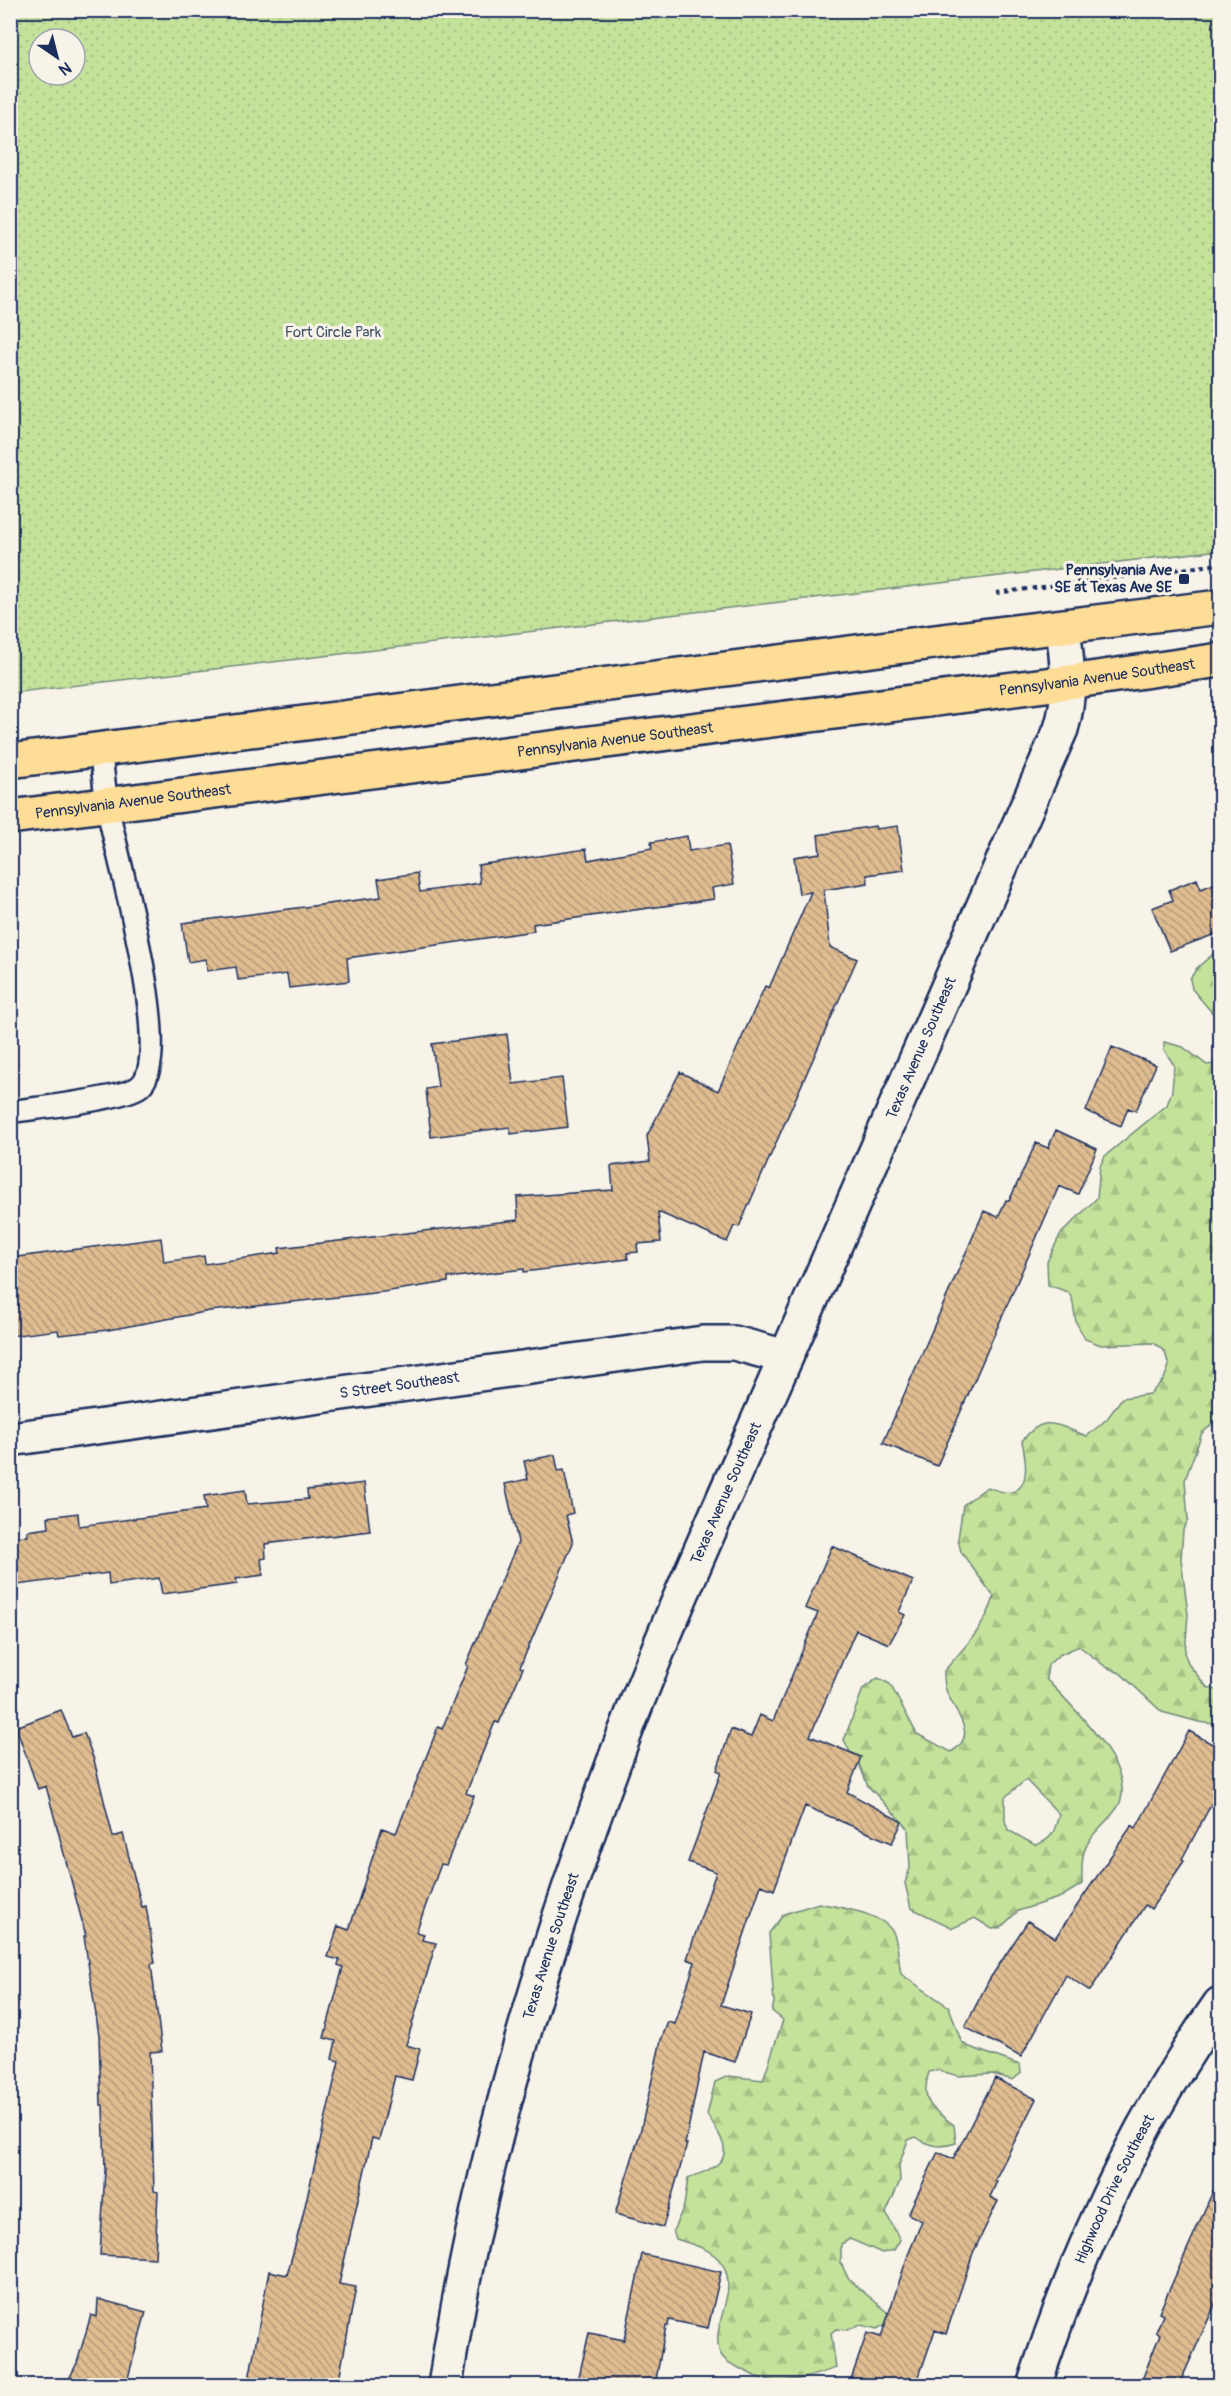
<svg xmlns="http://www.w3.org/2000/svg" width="1231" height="2396" font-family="Pangolin,sans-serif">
  <defs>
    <pattern id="forest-firs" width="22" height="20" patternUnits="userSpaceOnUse" patternTransform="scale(1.5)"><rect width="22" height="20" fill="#c5e29a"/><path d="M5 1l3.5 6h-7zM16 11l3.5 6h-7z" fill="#a9c287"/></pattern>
    <pattern id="park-dots" width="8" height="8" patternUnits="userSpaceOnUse" patternTransform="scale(1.5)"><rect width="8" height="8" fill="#c5e29a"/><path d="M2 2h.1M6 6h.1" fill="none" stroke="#a9c287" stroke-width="1.8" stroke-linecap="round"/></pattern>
    <pattern id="building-back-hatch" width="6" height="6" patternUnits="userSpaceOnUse" patternTransform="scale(1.5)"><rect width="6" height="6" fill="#e0bd91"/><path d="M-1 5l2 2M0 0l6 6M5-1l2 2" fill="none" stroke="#b59a7a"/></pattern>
  </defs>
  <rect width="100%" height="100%" fill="#f7f3e8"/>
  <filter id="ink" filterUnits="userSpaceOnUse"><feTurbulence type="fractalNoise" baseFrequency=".0167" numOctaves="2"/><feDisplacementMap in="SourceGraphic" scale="12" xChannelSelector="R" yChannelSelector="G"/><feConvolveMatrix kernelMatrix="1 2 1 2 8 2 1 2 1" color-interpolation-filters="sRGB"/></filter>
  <g filter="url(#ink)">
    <path fill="url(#forest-firs)" stroke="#70887c" stroke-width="1.5" fill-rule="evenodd" d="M1220,948V1022L1192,989L1190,979L1197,968Z
      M1164,1042L1183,1047L1207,1065L1214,1064L1220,1057V1418L1202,1433L1185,1480L1188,1520L1183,1530L1181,1559L1188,1614L1185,1655L1189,1665L1207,1687L1220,1691V1725L1199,1722L1162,1712L1120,1673L1106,1667L1079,1646L1059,1655L1048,1665L1046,1679C1069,1703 1142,1772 1117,1808C1107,1823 1089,1834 1084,1852C1081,1862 1082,1874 1082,1884L1061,1897L1018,1911L1000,1928L992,1929L975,1918L953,1928L911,1908L905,1883L910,1868L908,1828L868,1786L855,1754L850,1752L844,1740L863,1689L878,1678L890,1684L917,1734L951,1752C981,1735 953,1711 946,1690C944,1684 944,1677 944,1671C963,1649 986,1626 994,1597L961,1552L958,1539L963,1505L987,1487C994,1489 1004,1494 1011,1492C1032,1488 1025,1455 1022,1441C1044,1412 1057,1426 1087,1436L1107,1419L1122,1398L1150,1394L1164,1379L1169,1366L1165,1352L1154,1343L1101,1345L1085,1339L1076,1322L1072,1298L1068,1292L1048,1285L1047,1262L1060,1235L1097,1198L1100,1166L1105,1156L1167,1105L1172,1091L1174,1065L1164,1050ZM1026,1780L1059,1814C1055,1830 1053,1840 1035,1845L1008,1830L1005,1821V1797Z
      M819,1903C840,1908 881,1912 893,1932C898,1941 899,1964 901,1974L949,2007L961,2041L967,2046L1020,2065L1021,2073L1013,2080L992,2074L959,2076L937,2070L929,2072C920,2102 931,2108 954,2125L956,2143C941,2148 930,2147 916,2137L908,2140L899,2165L900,2181L886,2213L900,2240L894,2250L882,2253L850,2239L841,2244V2263L849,2280L889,2313V2322L877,2329L861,2325L847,2330L836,2329L831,2333L836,2368C813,2376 785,2386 760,2378C753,2376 746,2371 739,2368C731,2364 722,2360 719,2350C712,2325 736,2295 725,2269C716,2249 694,2245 676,2239L673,2231L684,2206L688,2178C732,2163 733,2153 707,2115L715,2082L728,2076L763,2080L783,2020L772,2011L774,2003L769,1933L784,1914Z"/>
    <path fill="url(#park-dots)" stroke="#70887c" stroke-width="1.5" fill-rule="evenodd" d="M10,11H1220V550L11,693ZM39,39H75V75H39Z"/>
    <path fill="url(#building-back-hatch)" stroke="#1b2f5e" stroke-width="1.5" d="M875,826L876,829L898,826L904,870L867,875L868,883L824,890L830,947L857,959L739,1227L734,1226L727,1242L658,1212L661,1242L637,1244L638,1252L627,1253L628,1259L524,1272V1269L448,1278V1282L383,1292L210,1311L108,1330L59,1335L58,1330L10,1336V1258L161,1238L164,1262L204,1256L205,1264L280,1253L279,1248L518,1220L517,1197L613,1190L611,1166L650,1161L647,1136L680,1072L718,1091L765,986L769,988L811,892L799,894L794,857L820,853L818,835Z
      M687,836L689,851L727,845L734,884L712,888L714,899L533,924L534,931L347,958L349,981L289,988L287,974L238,980L236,967L207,971L206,959L188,962L182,923L381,897L378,879L417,873L420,892L480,883L478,865L586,849L588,860L652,848L651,842Z
      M1197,879L1201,889L1221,881V932L1170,951L1152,908L1173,900L1169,890Z
      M507,1034L513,1084L562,1078L568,1127L511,1134L510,1127L431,1137L426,1089L438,1087L432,1044Z
      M1112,1047L1156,1065L1136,1111L1128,1108L1121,1126L1086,1111Z
      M1056,1130L1097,1149L1078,1194L1059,1186L937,1466L883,1443L984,1211L998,1217L1006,1200L1009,1201L1036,1143L1048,1148Z
      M555,1455L558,1471L564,1470L573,1513L566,1515L573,1543L520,1667L523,1668L499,1723L495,1722L466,1793L474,1796L446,1865L441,1864L416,1932L424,1934L422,1940L436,1943L406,2045L420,2049L412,2080L395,2076L379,2140L372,2138L339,2284L356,2287L338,2385H248L269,2271L287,2275L301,2223L339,2061L332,2059L336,2041L324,2038L343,1967L338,1965L340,1960L328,1957L338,1926L349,1930L382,1828L396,1833L438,1727L442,1729L468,1666L466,1665L518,1542L505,1484L528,1479L524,1461Z
      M364,1483L370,1531L265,1544L266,1558L261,1559L263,1575L236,1579L237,1584L162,1594L159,1578L109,1585L108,1573L10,1586V1537L28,1536L27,1531L49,1528L48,1517L78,1513L79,1526L206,1509L204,1496L245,1490L247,1504L308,1499L307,1490Z
      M832,1546L913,1581L899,1612L905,1615L889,1644L856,1630L810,1736L861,1757L847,1792L902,1822L892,1843L805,1806L774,1890L761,1885L721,2005L751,2014L735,2062L704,2052L685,2144H687L663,2227L615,2214L640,2133L661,2040L668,2022L675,2024L695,1962L687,1959L716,1872L688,1862L721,1772L717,1770L731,1729L751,1737L760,1715L773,1721L818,1613L805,1608Z
      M61,1710L72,1737L84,1733L94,1760L113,1837L123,1834L142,1907L146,1906L155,1963L151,1964L162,2051L150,2052L154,2191L158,2192L155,2258L100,2255L105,2170L103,2105H101L99,2035L84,1936H86L46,1786L38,1789L16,1727Z
      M1189,1731L1221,1749V1786L1182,1859L1184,1861L1151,1909L1145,1905L1090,1991L1066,1975L1021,2057L965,2027L989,1980L1028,1921L1055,1938L1132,1825L1136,1828Z
      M995,2078L1036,2099L995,2180L997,2181L990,2197L998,2201L973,2253L946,2334L935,2330L916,2385H849L867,2333L881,2337L908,2255L922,2221L908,2214L938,2152L953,2159Z
      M1221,2173V2291L1179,2385H1140L1160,2334L1156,2332L1163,2315L1159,2313Z
      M642,2254L721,2272L708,2328L669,2320L668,2326H666L655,2385H577L589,2333L624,2340Z
      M98,2299L146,2312L126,2385H66L77,2363L91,2315L97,2317Z"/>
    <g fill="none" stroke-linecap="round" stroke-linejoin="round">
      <g stroke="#1b2f5e" stroke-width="26">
        <path id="lane" d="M10,1112C35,1108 125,1099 140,1086C176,1055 115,852 107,804C104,786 103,768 100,750"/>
      </g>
      <g stroke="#1b2f5e" stroke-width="38">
        <g id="street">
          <path id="s1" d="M10,1439L703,1343H734L786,1357"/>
          <path id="s2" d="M445,2386C475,2183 533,1984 603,1792C656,1644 723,1501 786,1357C878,1148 968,938 1061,729C1072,694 1067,662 1063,627"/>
          <path id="s3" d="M1034,2386C1077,2252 1139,2119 1220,2004"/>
        </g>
      </g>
      <g stroke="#1b2f5e" stroke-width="38">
        <g id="highway">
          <path d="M10,761L981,636L1220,607"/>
          <path id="s4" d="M10,817L1069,682L1220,660"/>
        </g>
      </g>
      <path stroke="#1b2f5e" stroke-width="4" stroke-dasharray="4.5 4.5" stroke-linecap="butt" d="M996,593L1220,564"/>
      <use href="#lane" stroke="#f7f3e8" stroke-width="21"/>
      <use href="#street" stroke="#f7f3e8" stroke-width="33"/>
      <use href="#highway" stroke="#fedd96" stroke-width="33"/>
    </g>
  </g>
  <rect fill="#1b2f5e" stroke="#f7f3e8" stroke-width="2" x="1178" y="573" width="12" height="12" rx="3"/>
  <g text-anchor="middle" stroke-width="6" stroke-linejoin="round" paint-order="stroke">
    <g font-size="15" fill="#3d536a" stroke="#f7f3e8">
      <text x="333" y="337">Fort Circle Park</text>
    </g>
    <g font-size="15" font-weight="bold" fill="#1b2f5e" stroke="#f7f3e8" text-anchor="end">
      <text x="1172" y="575">Pennsylvania Ave<tspan x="1172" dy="17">SE at Texas Ave SE</tspan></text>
    </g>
    <g font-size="15" fill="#1b2f5e" stroke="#f7f3e8">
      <text dy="5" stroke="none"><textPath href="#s4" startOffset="1096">Pennsylvania Avenue Southeast</textPath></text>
      <text dy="5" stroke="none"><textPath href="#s4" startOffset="610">Pennsylvania Avenue Southeast</textPath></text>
      <text dy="5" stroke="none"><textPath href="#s4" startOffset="124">Pennsylvania Avenue Southeast</textPath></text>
      <text dy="5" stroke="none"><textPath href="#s2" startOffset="1425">Texas Avenue Southeast</textPath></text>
      <text dy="5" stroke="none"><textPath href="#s1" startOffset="393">S Street Southeast</textPath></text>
      <text dy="5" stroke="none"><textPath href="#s2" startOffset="939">Texas Avenue Southeast</textPath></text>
      <text dy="5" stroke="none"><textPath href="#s2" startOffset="453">Texas Avenue Southeast</textPath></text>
      <text dy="5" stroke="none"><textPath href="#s3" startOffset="213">Highwood Drive Southeast</textPath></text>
    </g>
  </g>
  <rect width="1231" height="2396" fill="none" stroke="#f7f3e8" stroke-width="36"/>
  <rect x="18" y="18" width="1195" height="2360" fill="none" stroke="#1b2f5e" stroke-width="2" filter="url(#ink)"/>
  <g transform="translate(57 57) rotate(145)"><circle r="28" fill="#f7f3e8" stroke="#9fa5b1" stroke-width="1.5"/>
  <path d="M0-4.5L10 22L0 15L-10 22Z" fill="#1b2f5e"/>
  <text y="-9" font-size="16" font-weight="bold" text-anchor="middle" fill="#1b2f5e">N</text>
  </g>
</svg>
